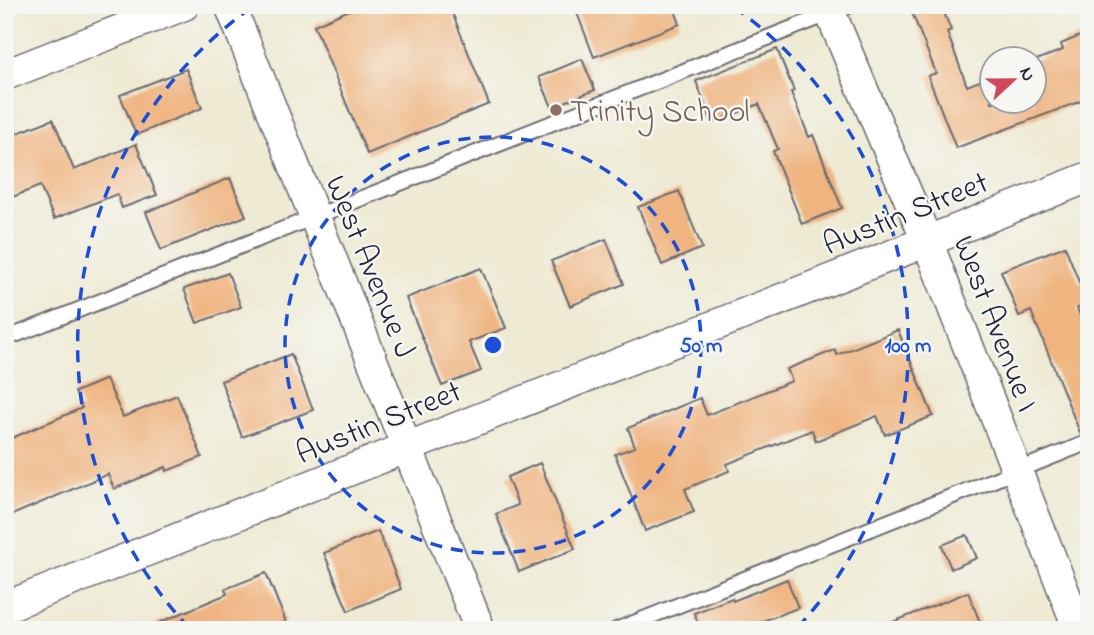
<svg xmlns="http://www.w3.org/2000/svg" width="1094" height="635" font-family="'Indie Flower',sans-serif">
  <rect width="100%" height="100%" fill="#f6f6f2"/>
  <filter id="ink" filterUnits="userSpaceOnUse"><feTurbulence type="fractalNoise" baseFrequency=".0143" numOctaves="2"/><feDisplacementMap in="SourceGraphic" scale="14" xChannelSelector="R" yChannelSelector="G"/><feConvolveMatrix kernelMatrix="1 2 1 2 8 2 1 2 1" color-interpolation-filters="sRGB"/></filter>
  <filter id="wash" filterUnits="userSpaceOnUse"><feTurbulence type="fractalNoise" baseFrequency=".00686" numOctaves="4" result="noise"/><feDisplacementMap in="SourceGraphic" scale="28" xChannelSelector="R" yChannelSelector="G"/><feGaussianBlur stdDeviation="1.57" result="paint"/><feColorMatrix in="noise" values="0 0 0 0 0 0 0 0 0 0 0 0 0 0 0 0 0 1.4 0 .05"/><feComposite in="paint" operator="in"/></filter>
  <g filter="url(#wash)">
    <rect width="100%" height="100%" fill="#eeead3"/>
    <g id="blocks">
      <path fill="#efb47f" d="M361,5H449L489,104L367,154L314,25Z
        M574,5H612L614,12L632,5H673L680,24L594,57Z
        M909,5H941L951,30L947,32L967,86L992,76V102H1034V61L1063,50L1061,44L1089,32V98L956,148L928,76L936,73Z
        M777,49L794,91L791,92L809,137L813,135L842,208L802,224L773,151L778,149L759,104L712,123L696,81Z
        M582,59L595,90L552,107L539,77Z
        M186,69L202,108L136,135L120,95Z
        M53,119L74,170L136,144L157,195L122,208L117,194L54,219L40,186L5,200V138Z
        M230,178L246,216L161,250L146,212Z
        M679,191L702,248L662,265L638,207Z
        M606,239L624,284L570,306L551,261Z
        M1065,246L1079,282L1089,278V304L1077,308L1089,337V433L1081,435L1031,311L1019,316L1001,271Z
        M481,268L506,328L469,342L481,371L442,386L406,298Z
        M228,273L241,307L197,323L184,289Z
        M898,330L933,416L885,435L877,416L816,441L812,430L727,464L729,471L685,489L694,512L645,531L615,454L635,447L628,428L700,398L707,415L792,381L787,369L835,350L837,355Z
        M291,354L313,410L242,437L221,381Z
        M106,379L123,417L177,395L202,457L167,471L166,467L114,489L108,474L5,518V441L82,408L75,392Z
        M540,463L575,549L519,572L496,514L518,505L507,477Z
        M378,531L401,589L348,611L324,553Z
        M967,535L977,558L951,569L942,545Z
        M266,573L286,622L266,630H142L227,594L225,589Z
        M787,579L798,608L738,630H701L694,613L732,598L733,601Z
        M968,592L983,630H876L875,629Z"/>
    </g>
  </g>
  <g filter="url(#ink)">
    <use href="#blocks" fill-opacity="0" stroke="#696870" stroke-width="2"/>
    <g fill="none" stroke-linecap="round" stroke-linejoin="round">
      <g stroke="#696870" stroke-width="18">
        <path id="lane" d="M5,339L851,5
          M616,630L1089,442"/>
      </g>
      <g stroke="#696870" stroke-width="33">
        <path id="street" d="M230,5L480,630
          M827,5L927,241L1079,630
          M5,75L184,5
          M5,607L1089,177"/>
      </g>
      <use href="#lane" stroke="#fff" stroke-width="14"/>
      <use href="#street" stroke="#fff" stroke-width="30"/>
    </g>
  </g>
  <g fill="none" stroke="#1d4ed8" stroke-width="3.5" stroke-dasharray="12 9">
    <circle cx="493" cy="345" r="208"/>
    <path d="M189 628A415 415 0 0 1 252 7M734 7A415 415 0 0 1 797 628"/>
  </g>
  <circle fill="#8d6e63" stroke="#f6f6f2" stroke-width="2.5" cx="556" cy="110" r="7"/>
  <g text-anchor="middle" stroke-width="5" stroke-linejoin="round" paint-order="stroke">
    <g font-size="32" fill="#785e54" stroke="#f6f6f2" text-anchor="start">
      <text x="570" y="121">Trinity School</text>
    </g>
    <g font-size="32" fill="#22223b" stroke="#f6f6f2">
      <text transform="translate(905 212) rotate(-22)" y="11">Austin Street</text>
      <text transform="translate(372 266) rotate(68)" y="11">West Avenue J</text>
      <text transform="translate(997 323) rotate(69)" y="11">West Avenue I</text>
      <text transform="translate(378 421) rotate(-22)" y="11">Austin Street</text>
    </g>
  </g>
  <circle cx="493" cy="345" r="10" fill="#1d4ed8" stroke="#f6f6f2" stroke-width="3.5"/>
  <g font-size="21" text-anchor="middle" font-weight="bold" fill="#1d4ed8" stroke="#f6f6f2" stroke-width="5" stroke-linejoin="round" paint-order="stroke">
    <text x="701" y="352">50 m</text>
    <text x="908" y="352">100 m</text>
  </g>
  <rect width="1094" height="635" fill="none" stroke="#f6f6f2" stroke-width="28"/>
  <g transform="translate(1013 80) rotate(68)"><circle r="33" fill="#f6f6f2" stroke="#a1a1a9" stroke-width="2"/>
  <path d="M0-5L12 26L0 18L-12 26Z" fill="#d1495b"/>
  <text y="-10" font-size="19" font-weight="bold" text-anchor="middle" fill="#22223b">N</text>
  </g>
</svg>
